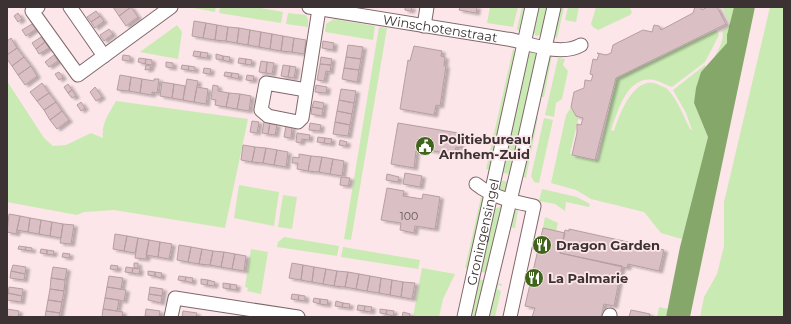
<svg xmlns="http://www.w3.org/2000/svg" width="791" height="324" font-family="Montserrat,sans-serif">
  <defs>
    <filter id="shadow"><feDropShadow dx="3.5" dy="2" stdDeviation="1" flood-color="#0004"/></filter>
  </defs>
  <rect width="100%" height="100%" fill="#fce6e9"/>
  <path fill="#caeab3" d="M189,7H216L215,12Z
    M220,7H255L283,12L281,23L219,13Z
    M490,7H518L513,27L487,23Z
    M522,7H528L522,28L519,31L517,29Z
    M535,7H551L543,34L536,36L533,31Z
    M558,7H564L557,39L553,34Z
    M568,7H579L576,22L565,20Z
    M596,7H625L630,8L632,12L630,15L598,30L593,27L591,24Z
    M723,7H734L730,24L723,9Z
    M770,7H784V317H700L704,297L717,274L724,246V202Z
    M288,13L306,15L308,19V27L286,24Z
    M334,19L375,26L373,40L325,32L326,24Z
    M177,25L182,32L178,59L140,52Z
    M729,26L727,43L714,58C718,50 725,40 722,31Z
    M379,27L387,28L351,240L344,239Z
    M716,30L719,35L705,62L672,87C666,85 660,81 654,80C627,75 618,111 611,130L614,131C620,112 636,71 661,86C664,87 667,88 669,91C678,101 684,117 690,129L692,130L686,113L673,90L705,65L706,67L701,72L694,103L708,137L682,239L661,233L644,212L591,199L576,190L551,183L566,115L572,106L583,99L570,154L598,160L616,78Z
    M513,49L517,53L492,171L486,169Z
    M531,51L538,56L514,175L499,172L528,52Z
    M552,56L544,97H542L540,87L547,59Z
    M558,58L565,59L563,65L568,71L562,99L556,103L554,117L545,115Z
    M7,81L44,138L53,146L66,145L91,133L103,138C101,124 109,113 116,101L248,119L225,228L114,210L84,212L77,215L7,202Z
    M538,117L526,178L520,176L532,122Z
    M544,118L553,120L539,183L534,182L531,176Z
    M497,180L510,182L507,193L500,189Z
    M239,185L279,192L274,226L234,218Z
    M542,189L577,197L590,204L589,207L566,202L565,211L555,204L539,201Z
    M283,195L297,197L292,229L278,227Z
    M481,197L484,200L471,270L465,268Z
    M503,205L487,273L476,271L492,213L495,209Z
    M518,210L515,228L508,227L511,212Z
    M545,217L558,223L556,231L543,228Z
    M284,237L339,246L337,256L277,247L278,242Z
    M343,247L420,260L418,269L341,257Z
    M251,249L268,252L261,294L247,291L248,288L245,287Z
    M422,268L455,274L443,299L439,317H413Z
    M475,278L486,281L478,317H466Z
    M496,283L502,284V286L498,285L497,289L501,291L495,317H485Z
    M659,307L668,309L666,317H657Z"/>
  <path fill="#85a86a" d="M734,7H755L690,317H666L680,247L708,137L694,103L696,88L701,72L727,43V35Z"/>
  <path fill="#dac0c4" stroke="#b69ea1" filter="url(#shadow)" d="M113,7H131L119,16Z
    M131,7L138,17L126,26L119,16Z
    M405,7H412L411,11L405,10Z
    M460,7H477L476,13L459,10Z
    M695,7H700L702,10L707,7H717L726,24L616,78L595,160L572,155L577,133V124L581,125L583,118L576,116L571,107L574,92L584,88L585,80L591,81L593,75L590,74L593,59L597,60L599,54L597,53L606,55L611,53L613,45L643,30L652,32L654,25L659,26L661,30L693,13Z
    M96,11L100,16L91,22L87,17Z
    M18,13L22,19L18,22L14,16Z
    M100,16L104,21L95,28L91,22Z
    M194,21L206,23L203,38L192,36Z
    M206,23L217,25L215,40L203,38Z
    M32,24L36,29L26,36L22,30Z
    M217,25L228,27L226,41L215,40Z
    M228,27L239,28L237,43L226,41Z
    M239,28L250,30L248,45L237,43Z
    M109,29L113,34L104,41L100,35Z
    M250,30L261,32L259,47L248,45Z
    M261,32L272,34L270,49L259,47Z
    M272,34L283,36L281,51L270,49Z
    M283,36L294,38L292,52L281,51Z
    M41,37L45,42L36,49L32,43Z
    M11,38L17,48L7,55V41Z
    M294,38L306,40L304,54L292,52Z
    M323,41L334,43L333,50L322,48Z
    M45,42L49,48L39,54L36,49Z
    M348,45L363,47L361,59L346,57Z
    M414,46L442,51L441,56L445,57L444,66H446L440,106L436,105L434,115L400,109L408,60L410,61Z
    M17,48L24,57L12,66L7,59V55Z
    M194,51L201,52L200,57L193,56Z
    M201,52L208,53L207,58L200,57Z
    M216,54L223,56V60L216,59Z
    M54,55L58,61L49,67L45,62Z
    M123,55L130,56V61L122,60Z
    M223,56L230,57L229,62L223,60Z
    M24,57L31,66L18,75L12,66Z
    M321,57L332,59L331,65L320,64Z
    M346,57L361,59L359,70L344,68Z
    M139,58L146,59L145,64L138,62Z
    M239,58L246,59L245,64L238,63Z
    M146,59L152,60V65L145,64Z
    M246,59L252,60L251,65L245,64Z
    M261,61L267,62L266,73L259,72Z
    M166,62L173,63V68L166,67Z
    M267,62L274,63L272,74L266,73Z
    M320,64L331,65L330,72L326,71L324,81L317,80Z
    M146,65L151,66L150,69L145,70Z
    M182,65L189,66L188,70L181,69Z
    M283,65L290,66L288,77L281,76Z
    M31,66L37,76L25,85L18,75Z
    M189,66L195,67V71L188,70Z
    M290,66L296,67L294,78L288,77Z
    M204,68L211,69L210,74L203,73Z
    M344,68L359,70L357,82L342,79Z
    M59,72L63,77L59,80L55,74Z
    M225,72L232,73L231,77L224,76Z
    M232,73L239,74L238,79L231,77Z
    M120,75L131,77L129,91L117,90Z
    M247,75L254,76L253,81L246,80Z
    M131,77L142,79L140,93L129,91Z
    M142,79L154,81V79H159L157,93L152,92V95L140,93Z
    M187,79L198,81L194,102L183,100Z
    M162,82L174,84L172,98L160,96Z
    M42,83L49,93L37,101L30,92Z
    M68,84L72,90L68,93L64,87Z
    M174,84L185,86L183,100L172,98Z
    M213,85L218,86V91L229,93L226,107L215,105L216,100L211,99Z
    M316,85L327,87L326,93L315,92Z
    M95,87L102,97L96,101L90,92Z
    M197,87L208,89L206,104L194,102Z
    M341,89L356,91L354,103L339,100Z
    M72,90L76,96L72,98L68,93Z
    M49,93L56,102L44,110L37,101Z
    M229,93L240,94L237,109L226,107Z
    M240,94L251,96L249,111L237,109Z
    M339,100L354,103L352,114L337,111Z
    M314,101L324,103L323,109L312,107Z
    M56,102L62,111L50,120L44,110Z
    M81,102L85,108L81,111L77,105Z
    M312,107L323,109L322,116L311,114Z
    M62,111L69,120L57,129L50,120Z
    M337,111L352,114L350,125L335,122Z
    M252,121L259,122L257,133L250,132Z
    M264,122L270,123L268,134L262,133Z
    M335,122L350,125L348,136L333,134Z
    M270,123L277,125L275,135L268,134Z
    M310,123L321,125L320,131L309,130Z
    M398,123L458,133L457,140L462,148L456,147L454,155L419,148L418,151H416L414,168L391,164Z
    M286,126L292,127L291,138L284,137Z
    M297,133L310,135L309,140L302,139L301,143L296,142Z
    M318,137L325,138L324,143L317,142Z
    M325,138L332,139L331,144L324,143Z
    M340,140L347,142L346,146L339,145Z
    M243,145L255,147L252,162L241,160Z
    M255,147L266,148L263,163L252,162Z
    M266,148L277,150L274,165L263,163Z
    M277,150L288,152L286,167L274,165Z
    M299,154L311,156L308,171L297,169L298,163H292L293,157L299,158Z
    M311,156L322,157L319,172L308,171Z
    M322,157L333,159L330,174L319,172Z
    M333,159L344,161L342,176L330,174Z
    M405,173L422,176L420,187L403,184Z
    M387,174L399,177L398,182L386,180Z
    M341,177L350,178L348,186L340,185Z
    M387,188L404,191L403,196L422,199L423,194L440,197L435,229L415,226L414,233L400,230L401,223L381,220Z
    M9,214L20,216L16,234L7,232Z
    M20,216L30,218L28,232L17,230Z
    M30,218L41,220L39,234L28,232Z
    M41,220L52,222L50,236L39,234Z
    M52,222L63,224L61,238L50,236Z
    M63,224L74,225L71,244L60,243Z
    M543,228L565,233L560,253L622,266L614,306L604,304L601,317H532L535,308L525,306Z
    M569,229L664,250L659,271L628,264L627,268L560,253L565,230L569,231Z
    M115,234L127,236L124,251L113,249Z
    M127,236L138,238L135,253L124,251Z
    M138,238L149,240L146,259L135,258Z
    M149,240L160,242L158,257L146,255Z
    M160,242L172,244L169,259L158,257Z
    M179,245L191,247L188,262L177,260Z
    M19,246L26,247L25,250L18,249Z
    M26,247L32,248V251L25,250Z
    M191,247L202,249L199,264L188,262Z
    M41,249L47,250V254L40,253Z
    M202,249L213,251L210,265L199,264Z
    M47,250L54,251L53,255L47,254Z
    M213,251L224,252L221,267L210,265Z
    M224,252L235,254L232,269L221,267Z
    M63,253L70,254L69,258L62,257Z
    M235,254L246,256L244,271L232,269Z
    M134,263H138V268H134Z
    M292,263L303,265L301,280L289,278Z
    M13,265L26,267L25,274L11,271Z
    M111,265L118,266L117,270L110,269Z
    M303,265L314,267L312,282L301,280Z
    M53,267L67,269L65,280L51,278Z
    M126,267L133,268L132,273L125,272Z
    M314,267L326,269L323,284L312,282Z
    M133,268L140,269L139,274L132,273Z
    M326,269L337,271L334,286L323,284Z
    M11,271L25,274L24,280L10,278Z
    M148,271L155,272V276L148,275Z
    M337,271L348,272L345,287L334,286Z
    M155,272L162,273L161,278L155,276Z
    M348,272L359,274L356,289L345,287Z
    M359,274L370,276L367,291L356,289Z
    M109,276L123,278L121,289L107,287Z
    M179,276L186,277L185,281L178,280Z
    M370,276L381,278L379,293L367,291Z
    M186,277L193,278L192,283L185,281Z
    M51,278L65,280L64,291L50,289Z
    M381,278L392,280L390,295L379,293Z
    M201,279L208,280L207,285L201,284Z
    M208,280L215,282L214,286L207,285Z
    M392,280L403,282L401,297L390,295Z
    M403,282L415,283L412,299L401,297Z
    M223,283L230,284V289L223,288Z
    M230,284L237,285L236,290L230,289Z
    M9,287L23,289L22,296L8,293Z
    M107,287L126,290L124,301L105,298Z
    M150,287L163,289L162,296L149,294Z
    M50,289L64,291L62,302L48,300Z
    M8,293L22,296L21,302L7,300Z
    M149,294L162,296L161,303L148,300Z
    M292,294L299,295L298,300L291,299Z
    M299,295L305,296V301L298,300Z
    M105,298L119,300L117,311L103,309Z
    M314,298L320,299V304L313,302Z
    M320,299L328,300L327,305L320,304Z
    M48,300L62,302L60,313L46,311Z
    M336,301L343,303L342,307L335,306Z
    M343,303L350,304L349,308L342,307Z
    M358,305L365,306L364,311L357,310Z
    M365,306L372,307L371,312L364,311Z
    M7,309L19,311L18,317L7,316Z
    M103,309L123,312L122,317H102Z
    M146,309L160,311L159,317L145,316Z
    M380,309L387,310L386,314L380,313Z
    M387,310L394,311L393,316L386,314Z
    M631,310L650,314L649,317H629Z
    M46,311L60,313L59,317H45Z
    M183,311L197,313L196,317H182Z
    M403,312L410,314L409,317H402Z"/>
  <g fill="none" stroke-linecap="round" stroke-linejoin="round">
    <g stroke="#7f686c" stroke-width="15">
      <g id="minor">
        <path d="M38,7L32,11L78,75L171,7"/>
        <path d="M70,7L104,56"/>
        <path id="s1" d="M309,7L513,40C533,45 562,56 581,45"/>
        <path d="M424,26L427,7"/>
        <path d="M306,90L266,83L261,110L268,116L298,122L302,118L319,9"/>
        <path d="M476,184C492,197 514,202 534,206L510,317"/>
        <path d="M171,317L175,298L298,317"/>
        <path id="s2" d="M464,317L532,7"/>
        <path d="M482,317L521,155L554,7"/>
        <path d="M609,317L610,315"/>
      </g>
    </g>
    <use href="#minor" stroke="#fff" stroke-width="13"/>
  </g>
  <defs>
    <g id="civic-disc" transform="scale(1)"><circle r="9.5" fill="#3f641c" stroke="#fce6e9"/><path d="M-.6-6.5H3V-4.5H.6V-3L4-1V1h2V6H-6V1h2V-1L-.6-3ZM-1.2 2.5V6h2.4V2.5Z" fill="#fff"/></g>
    <g id="restaurant-disc" transform="scale(1)"><circle r="9.5" fill="#3f641c" stroke="#fce6e9"/><path d="M-5-6h1v4h1v-4h1v4h1v-4h1v5L-1.5 .5V6h-2V.5L-5-1ZM5-6V6H3V1.5H1.5Q1.5-4 5-6Z" fill="#fff"/></g>
  </defs>
  <g fill-rule="evenodd">
    <use href="#civic-disc" x="425" y="146"/>
    <use href="#restaurant-disc" x="542" y="245"/>
    <use href="#restaurant-disc" x="534" y="278"/>
  </g>
  <g text-anchor="middle" stroke-width="3.5" stroke-linejoin="round" paint-order="stroke">
    <g font-size="11" fill="#645657">
      <text x="409" y="220">100</text>
    </g>
    <g font-size="13" fill="#3c3233" stroke="#fce6e9">
      <text dy="5" stroke="none"><textPath href="#s1" startOffset="133">Winschotenstraat</textPath></text>
      <text dy="5" stroke="none"><textPath href="#s2" startOffset="87">Groningensingel</textPath></text>
    </g>
    <g font-size="13" font-weight="bold" fill="#3c3233" stroke="#fce6e9" text-anchor="start">
      <text x="439" y="144">Politiebureau<tspan x="439" dy="15">Arnhem-Zuid</tspan></text>
      <text x="556" y="250">Dragon Garden</text>
      <text x="548" y="283">La Palmarie</text>
    </g>
  </g>
  <rect width="791" height="324" fill="none" stroke="#3c3233" stroke-width="16"/>
</svg>
